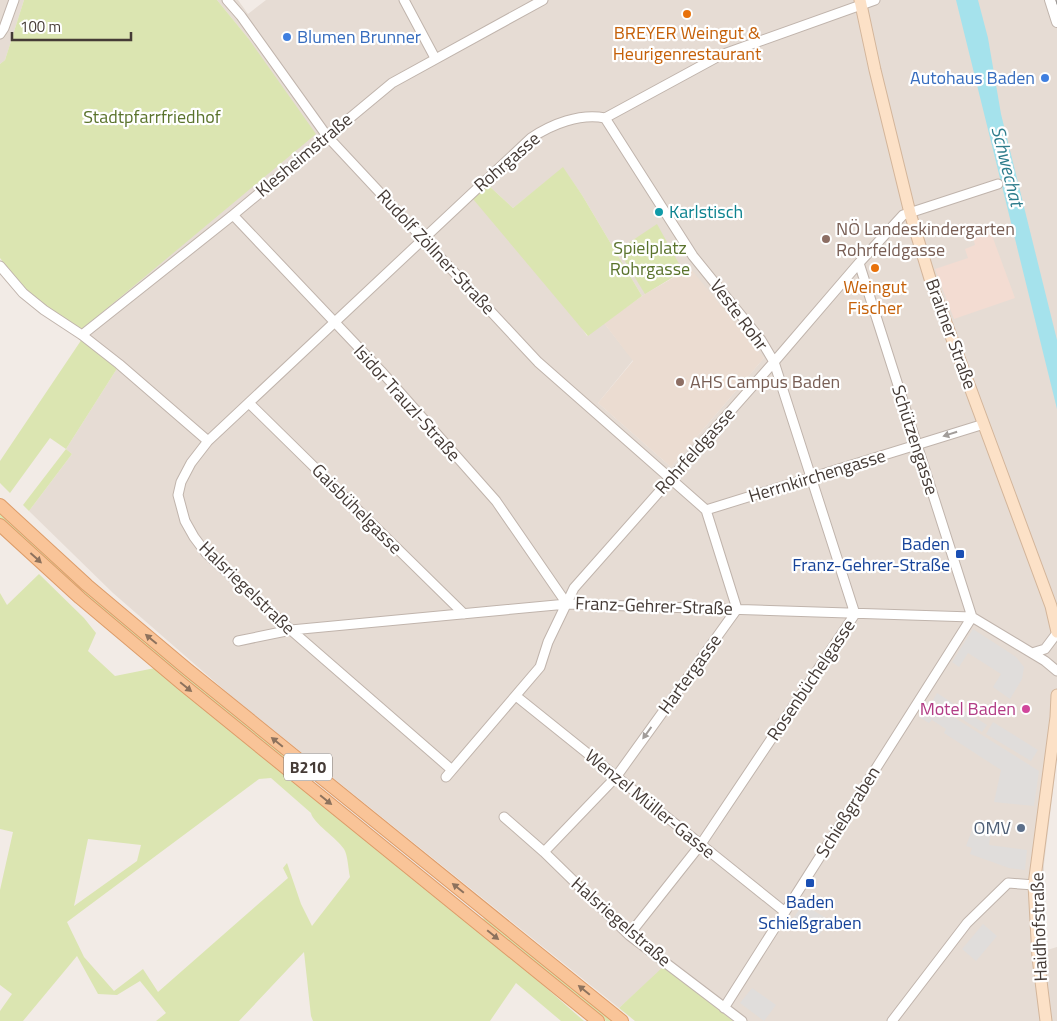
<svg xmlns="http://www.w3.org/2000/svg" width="1057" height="1021" font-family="'Titillium Web',sans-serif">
  <rect width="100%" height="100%" fill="#f2ebe6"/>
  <path fill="#e6dcd4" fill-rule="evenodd" d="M0,0H24L5,60L0,64Z
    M217,0H238L248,14L266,0H1057V758L1044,864V951L1057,947V1021H733L664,967L619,1008L230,695L113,593L29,511L72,454L66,449L118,367L81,330L145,276L248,38ZM563,168L582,195L642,296L683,271L764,358L671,467L598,403L633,360L604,323L587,336L488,185L513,208Z"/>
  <path fill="#f3dcd2" d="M990,230L1015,298L954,319L935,269L968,258L965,249L975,245L973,237Z"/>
  <path fill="#ebdcd1" d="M690,268L764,358L671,467L598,403L633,361L604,323L645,294Z"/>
  <path fill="#dbe5b1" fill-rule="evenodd" d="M24,0H217L248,38L316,134L81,330L46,309L22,287L0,258V64L5,60Z
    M563,167L582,195L642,296L588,336L473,199L488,185L513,208Z
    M657,224L683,271L645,294L618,250Z
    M82,339L118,367L66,449L72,454L29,511L23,505L66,449L50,438L10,493L0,483V461Z
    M0,512L301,769L304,774L298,772L116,623L0,519Z
    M39,574L84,618L96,633L88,651L115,676L155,668L520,965L584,1021H561L516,983L490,1021H313L311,1016L304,952L239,1021H156L166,1013L140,981L117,995L98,994L77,956L23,1021H0V1011L12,994L0,985V890L13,832L0,829V593L7,605ZM271,778L311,813C313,823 337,838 344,849C348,856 348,868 350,877L312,926L301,904L287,863L283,868L288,878L158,992L143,969L114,991L84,957L67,922L259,779ZM88,839L141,845L137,861L74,906Z
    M482,918L491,921L614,1021H606L488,925Z
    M664,966L733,1021H635L619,1008Z"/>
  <path fill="#e0dddb" d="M973,629L1010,653L1016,657L1024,667L1022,679L1010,699L993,687L1001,674L968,653L959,667L952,662Z
    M937,693L987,725L982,732L933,700Z
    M928,701L1039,771L1034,806L994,802L1001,770L944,733L946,729L932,720L929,723L919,717Z
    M993,722L1038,750L1031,761L986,734Z
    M980,824L992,825L989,845L1027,850L1025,870L1009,868L970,854L972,848L966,846L972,830L978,831Z
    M803,904L829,920L818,937L792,920Z
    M983,924L997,936L976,961L962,949Z
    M752,988L776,1005L764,1021L740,1003Z"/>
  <path fill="#a5e2ec" d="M956,0H978L988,38L1001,114L1057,340V409Z"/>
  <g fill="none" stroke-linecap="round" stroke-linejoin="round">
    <g stroke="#c0b4ac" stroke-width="11">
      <path id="minor" d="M227,0L241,16L327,136L538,362L706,510L737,609
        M404,0L435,58
        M0,34L4,28L14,0
        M605,118L693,256L761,340L774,362L855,614L701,844L629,935
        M233,215L381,371L496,501L567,604
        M859,263L972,617
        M0,266L23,293L44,310L82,335L119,364L208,441
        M82,335L233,215L392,83L543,0
        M249,403L464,614
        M706,510L984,424
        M238,641L291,630L567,604L972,617L1045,661L1057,671
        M1032,653L1045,649L1057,633
        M516,696L785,912
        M452,770L291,630L206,553L194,537L185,521L178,495L181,482L191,463L208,441L531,138C552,124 580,113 605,118L721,55L875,0
        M446,777L540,667L548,642L574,588L774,362L859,263L903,215L998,184
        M504,817L544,852L629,935L742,1021
        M544,852L616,777L737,609
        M724,1008L972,617
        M892,1021L967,923L1008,883L1034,885"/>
    </g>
    <g stroke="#c0b4ac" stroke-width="12">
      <path id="tertiary" d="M1050,0L1057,22"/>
    </g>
    <g stroke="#d3b59a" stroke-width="13">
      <path id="secondary" d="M860,0L875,70L910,213L931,282L1051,606L1057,632
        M1046,1021L1038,957L1034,885L1056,717L1057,695"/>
    </g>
    <g stroke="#dd9c69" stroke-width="14">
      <path id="primary" d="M0,505L87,585L187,669L622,1021
        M0,525L80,598L181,683L598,1021"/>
    </g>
    <use href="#minor" stroke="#fff" stroke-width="9"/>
    <use href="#tertiary" stroke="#fff" stroke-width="10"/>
    <use href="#secondary" stroke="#fce1c7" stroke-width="11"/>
    <use href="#primary" stroke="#f9c498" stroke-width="12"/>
    <path stroke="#959595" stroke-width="1" d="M1056,0L1057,4"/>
  </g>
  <defs><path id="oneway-solid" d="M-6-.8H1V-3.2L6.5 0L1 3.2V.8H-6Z" transform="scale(1.25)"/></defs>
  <g fill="#a29d9a">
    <use href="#oneway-solid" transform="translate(950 434) rotate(162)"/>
    <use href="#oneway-solid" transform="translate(647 733) rotate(126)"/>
  </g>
  <g fill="#8d725d">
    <use href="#oneway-solid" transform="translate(36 558) rotate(42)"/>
    <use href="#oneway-solid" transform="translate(151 639) rotate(-140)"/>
    <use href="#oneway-solid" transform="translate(186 687) rotate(39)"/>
    <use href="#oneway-solid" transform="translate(277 742) rotate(-141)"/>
    <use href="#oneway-solid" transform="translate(326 800) rotate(39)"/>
    <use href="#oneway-solid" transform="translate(458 888) rotate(-141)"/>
    <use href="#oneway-solid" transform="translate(493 935) rotate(39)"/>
    <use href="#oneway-solid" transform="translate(584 990) rotate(-141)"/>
  </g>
  <g fill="#e8710a" stroke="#fff" stroke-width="2">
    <circle cx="687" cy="14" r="5"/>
    <circle cx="875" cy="268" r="5"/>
  </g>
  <g fill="#3f7fe0" stroke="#fff" stroke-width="2">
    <circle cx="287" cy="37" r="5"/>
    <circle cx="1045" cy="78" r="5"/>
  </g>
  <circle fill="#0f9aa8" stroke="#fff" stroke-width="2" cx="659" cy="212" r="5"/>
  <g fill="#8d6e63" stroke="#fff" stroke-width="2">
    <circle cx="826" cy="239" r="5"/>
    <circle cx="680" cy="382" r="5"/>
  </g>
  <g fill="#1a4fb4" stroke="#fff" stroke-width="2">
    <rect x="955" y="549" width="10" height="10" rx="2.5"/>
    <rect x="805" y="878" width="10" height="10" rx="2.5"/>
  </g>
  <circle fill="#d1479c" stroke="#fff" stroke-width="2" cx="1026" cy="709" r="5"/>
  <circle fill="#5c6f8a" stroke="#fff" stroke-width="2" cx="1021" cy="828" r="5"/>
  <g text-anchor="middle" stroke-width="4.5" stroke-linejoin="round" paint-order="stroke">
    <rect fill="#fff" stroke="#7d7672" stroke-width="1" x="284" y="753.5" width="48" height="27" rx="4"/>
    <g font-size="16" font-weight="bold" fill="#453b36">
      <text x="308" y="773">B210</text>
    </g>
    <g font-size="18" fill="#c56008" stroke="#fff">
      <text x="687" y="39">BREYER Weingut &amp;<tspan x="687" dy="21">Heurigenrestaurant</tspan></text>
      <text x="875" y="293">Weingut<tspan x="875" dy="21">Fischer</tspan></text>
    </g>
    <g font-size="18" fill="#366cbe" stroke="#fff" text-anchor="start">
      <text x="297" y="43">Blumen Brunner</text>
      <text x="1035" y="84" text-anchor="end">Autohaus Baden</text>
    </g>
    <g font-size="18" fill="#5a732c" stroke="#fff">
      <text x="152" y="123">Stadtpfarrfriedhof</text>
      <text x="650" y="254">Spielplatz<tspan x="650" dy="21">Rohrgasse</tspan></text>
    </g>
    <g font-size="18" fill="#453b36" stroke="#fff">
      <text transform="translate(304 155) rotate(-40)" y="6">Klesheimstraße</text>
      <text transform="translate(507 162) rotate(-41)" y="6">Rohrgasse</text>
      <text transform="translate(436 252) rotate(47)" y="6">Rudolf Zöllner-Straße</text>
      <text transform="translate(739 315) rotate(53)" y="6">Veste Rohr</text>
      <text transform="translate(951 334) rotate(70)" y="6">Braitner Straße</text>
      <text transform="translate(407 403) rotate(48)" y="6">Isidor Trauzl-Straße</text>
      <text transform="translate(915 440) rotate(72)" y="6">Schützengasse</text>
      <text transform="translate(695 451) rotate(-48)" y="6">Rohrfeldgasse</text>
      <text transform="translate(817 476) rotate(-17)" y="6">Herrnkirchengasse</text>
      <text transform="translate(357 509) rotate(45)" y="6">Gaisbühelgasse</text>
      <text transform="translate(247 588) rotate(44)" y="6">Halsriegelstraße</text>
      <text transform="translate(654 606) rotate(2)" y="6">Franz-Gehrer-Straße</text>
      <text transform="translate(690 674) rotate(-54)" y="6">Hartergasse</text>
      <text transform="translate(811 680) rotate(-56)" y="6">Rosenbüchelgasse</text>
      <text transform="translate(650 804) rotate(39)" y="6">Wenzel Müller-Gasse</text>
      <text transform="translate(848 812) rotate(-58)" y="6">Schießgraben</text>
      <text transform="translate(621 922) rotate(41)" y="6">Halsriegelstraße</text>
      <text transform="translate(1039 927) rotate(-92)" y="6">Haidhofstraße</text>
    </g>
    <g font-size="18" fill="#0d838f" stroke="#fff" text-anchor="start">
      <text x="669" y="218">Karlstisch</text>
    </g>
    <g font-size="18" fill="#785e54" stroke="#fff" text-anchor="start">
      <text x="836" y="235">NÖ Landeskindergarten<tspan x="836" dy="21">Rohrfeldgasse</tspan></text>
      <text x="690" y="388">AHS Campus Baden</text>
    </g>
    <g font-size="18" fill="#164399" stroke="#fff" text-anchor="end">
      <text x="950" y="550">Baden<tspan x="950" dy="21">Franz-Gehrer-Straße</tspan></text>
      <text x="810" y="908" text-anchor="middle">Baden<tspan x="810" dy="21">Schießgraben</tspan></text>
    </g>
    <g font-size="18" fill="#b23c85" stroke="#fff" text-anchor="end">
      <text x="1016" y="715">Motel Baden</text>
    </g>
    <g font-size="18" fill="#4e5e75" stroke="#fff" text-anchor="end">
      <text x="1011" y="834">OMV</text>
    </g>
    <g font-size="19" font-style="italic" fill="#2e7d8c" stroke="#fff">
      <text transform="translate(1008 166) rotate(76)" y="7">Schwechat</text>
    </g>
  </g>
  <path d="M12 32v8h119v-8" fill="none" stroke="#453b36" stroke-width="2.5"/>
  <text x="20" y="32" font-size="15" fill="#453b36" stroke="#ffffff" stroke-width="4" paint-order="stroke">100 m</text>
</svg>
